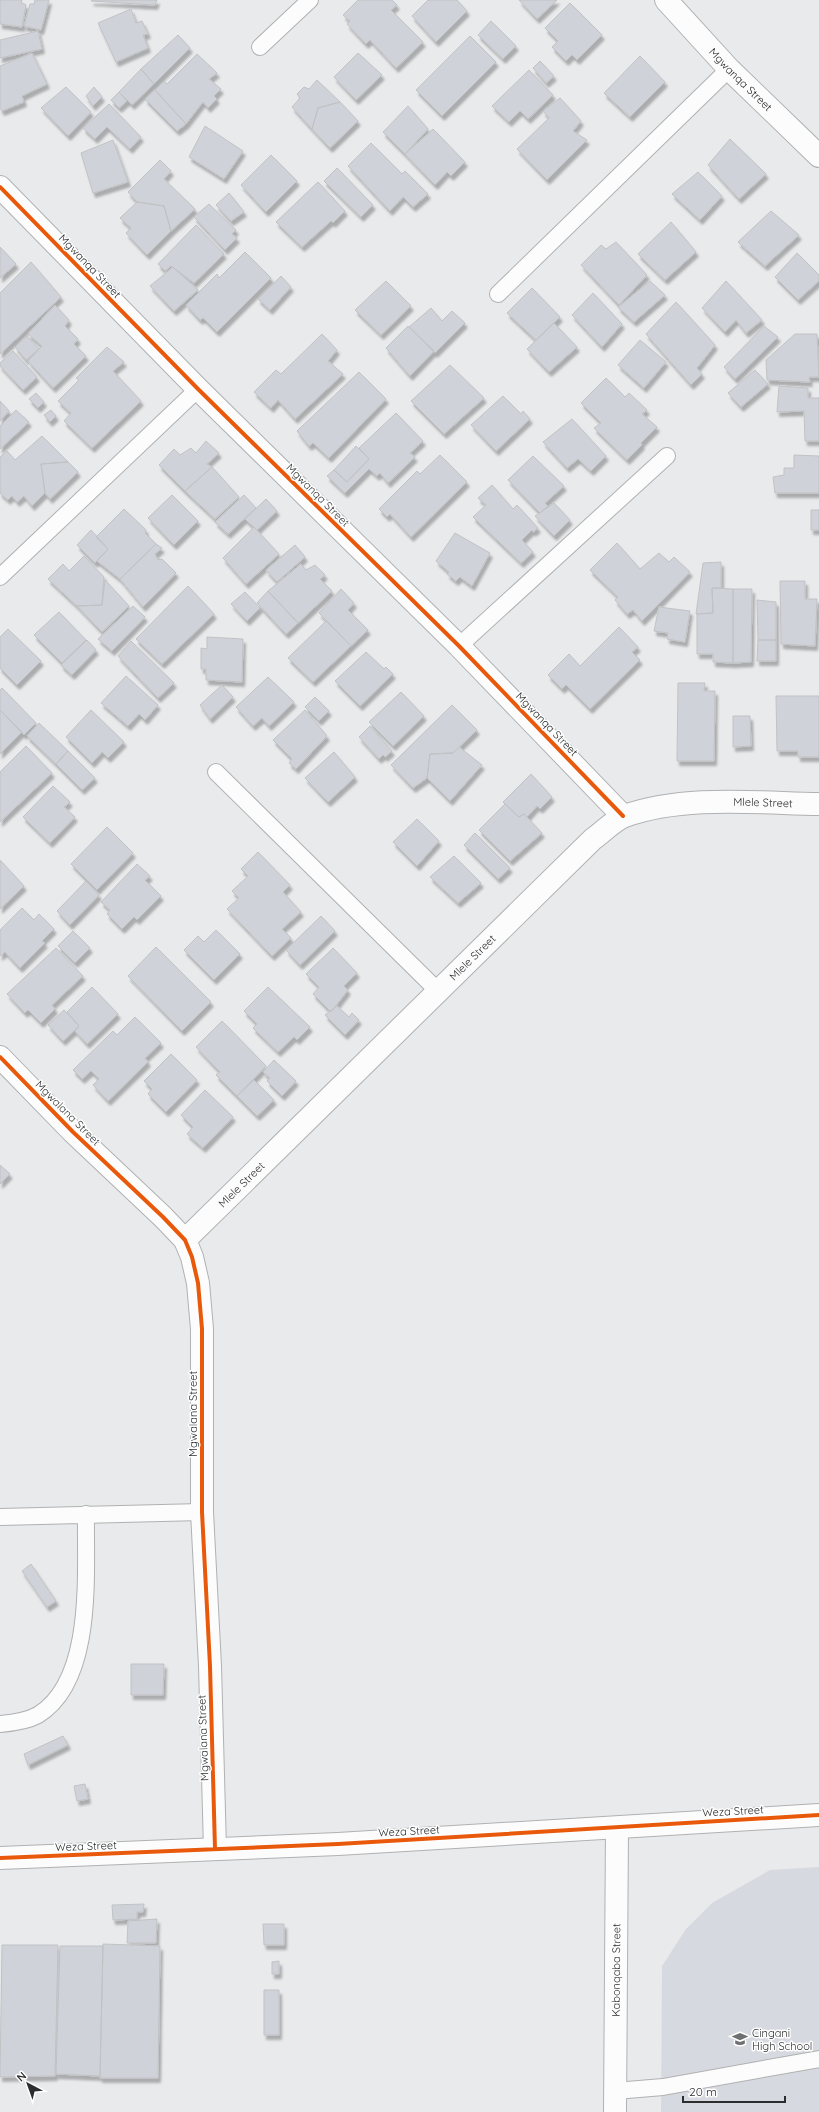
<svg xmlns="http://www.w3.org/2000/svg" width="819" height="2112" font-family="Quicksand,sans-serif">
  <defs>
    <filter id="shadow"><feDropShadow dx="2.5" dy="4.5" stdDeviation="1" flood-color="#0004"/></filter>
  </defs>
  <rect width="100%" height="100%" fill="#e9eaec"/>
  <path fill="#d6d9df" d="M819,1867V2112H661L662,1966L686,1929L712,1903L770,1870Z"/>
  <path fill="#d0d2da" stroke="#c1c2c4" filter="url(#shadow)" d="M0,0H22L21,3L26,5L22,27L0,24Z
    M35,0H49L41,30L24,26L30,4H34Z
    M92,0H157L155,5L91,1Z
    M358,0H392L397,5L391,10L423,42L396,68L370,40L366,44L347,24L350,21L343,15Z
    M428,0H457L467,11L436,42L412,16Z
    M519,0H557L537,19Z
    M570,3L602,35L577,60L572,55L566,61L552,47L558,41L545,28Z
    M131,9L136,23L142,21L148,34L143,35L148,48L116,62L98,23Z
    M491,21L516,46L503,59L478,35Z
    M38,31L42,49L0,58V40Z
    M178,35L190,48L154,84L141,69Z
    M470,36L496,62L442,116L416,90Z
    M32,53L47,84L22,96L24,102L2,111L0,108V66Z
    M358,53L382,75L356,100L334,77Z
    M197,54L217,73L209,79L221,89L214,96L217,99L208,108L203,102L186,124L155,90L164,81L167,84Z
    M640,56L665,82L630,117L604,93Z
    M540,61L554,76L546,83L533,68Z
    M141,69L154,84L132,105L119,92Z
    M529,70L553,95L528,119L520,111L509,122L492,106Z
    M317,80L340,102L318,108L312,129L292,107L300,98L297,94L304,87L309,89Z
    M66,87L91,112L68,136L41,108Z
    M94,87L102,97L93,106L86,96Z
    M155,90L186,124L177,131L145,99Z
    M119,92L127,101L119,108L111,100Z
    M560,98L581,121L573,131L587,140L547,180L517,149L549,118L543,111Z
    M340,102L358,121L330,148L312,129L318,108Z
    M109,104L141,137L130,149L107,127L95,139L83,128Z
    M408,106L428,129L405,154L383,132Z
    M205,126L243,151L224,179L189,157Z
    M433,129L465,162L451,176L447,172L435,185L405,154Z
    M730,139L766,174L739,199L708,165Z
    M113,140L128,182L93,193L81,153Z
    M371,143L402,174L405,171L428,194L413,207L403,197L390,211L348,166Z
    M271,155L297,181L266,212L241,185Z
    M160,160L171,171L164,179L195,209L171,231L164,206L137,202L128,192Z
    M337,168L373,205L361,217L324,181Z
    M698,172L722,196L700,220L672,194Z
    M318,182L345,211L333,223L331,221L302,247L276,222Z
    M229,193L244,212L231,221L216,205Z
    M137,202L164,206L171,231L147,255L126,233L131,228L120,218Z
    M209,204L236,230L232,234L237,238L225,250L194,217Z
    M771,211L799,235L765,266L738,242Z
    M671,222L696,252L665,280L638,254Z
    M196,225L224,254L194,283L171,266L165,271L158,264Z
    M616,242L647,275L619,305L581,265L601,245L606,249Z
    M0,247L16,264L0,278Z
    M245,252L271,278L217,332L203,318L200,320L186,305L217,274L219,278Z
    M797,253L819,275V281L798,300L775,277Z
    M31,262L61,297L0,354V293Z
    M173,267L198,290L174,311L150,286Z
    M281,276L291,287L270,310L258,299Z
    M386,281L411,306L381,335L355,310Z
    M650,281L665,295L634,322L618,307Z
    M726,281L762,320L746,333L736,320L725,332L702,308Z
    M532,288L560,317L536,340L507,313Z
    M593,293L622,324L602,347L572,315Z
    M676,302L715,345L697,368L702,374L691,385L646,334Z
    M55,305L69,320L65,326L78,339L74,344L86,356L53,388L28,361L42,346L28,334Z
    M431,308L442,321L452,311L465,323L435,353L409,327Z
    M554,323L577,347L549,372L527,349Z
    M408,326L434,351L410,376L386,348Z
    M764,326L778,337L735,379L724,367Z
    M322,334L337,350L328,361L343,374L295,419L278,400L271,408L254,392L276,370L281,374Z
    M795,334H817L819,377H809L810,382L767,380L766,360Z
    M27,336L39,349L26,360L15,347Z
    M640,340L666,362L644,388L618,365Z
    M107,347L124,362L113,371L141,401L92,448L64,421L71,413L58,401L79,380L76,378Z
    M13,351L37,377L23,390L0,366V363Z
    M450,365L484,398L444,434L411,401Z
    M755,370L768,384L741,407L728,393Z
    M359,372L386,399L329,458L313,443L309,446L297,431Z
    M606,378L625,397L629,393L647,410L642,414L657,427L641,443L642,445L627,460L594,428L601,423L581,403Z
    M779,386L808,388V398H819V441H805L804,411L777,412Z
    M36,393L44,402L38,408L29,399Z
    M503,396L521,414L523,411L530,419L496,451L471,425Z
    M0,401L9,411L0,421Z
    M16,410L29,422L0,449V426Z
    M51,410L56,416L50,422L44,415Z
    M396,413L423,441L410,453L415,457L388,483L380,473L377,476L369,469L345,493L327,476L334,470L347,482L369,459L359,448Z
    M572,419L606,456L591,471L578,459L567,468L543,442Z
    M42,436L68,462L41,464L45,493L32,506L24,496L17,502L12,496L8,500L0,493V457L7,451L15,460Z
    M206,441L219,453L207,464L212,467L185,491L159,465L174,449L180,455L191,448L196,453Z
    M356,446L369,459L347,482L334,470Z
    M440,455L467,482L411,537L390,514L387,517L379,509L417,471L420,474Z
    M794,455L819,456V493H775L773,477L784,475V468H794Z
    M533,456L564,486L545,503L548,506L540,513L508,480Z
    M68,462L78,472L50,499L45,493L41,464Z
    M212,467L239,497L215,519L185,491Z
    M492,485L513,509L517,505L538,528L533,532L532,530L522,540L533,552L521,563L473,517L486,505L478,498Z
    M172,495L198,521L174,545L148,518Z
    M244,495L256,508L228,534L215,522Z
    M266,499L277,511L257,530L245,519Z
    M554,503L570,520L554,536L535,516Z
    M124,509L146,530L145,533L156,544L120,579L97,561L108,549L96,537Z
    M811,510H819V530H811Z
    M254,527L279,554L246,584L223,558Z
    M91,530L108,549L95,563L77,545Z
    M455,533L490,553L472,586L460,577L456,581L447,574L449,572L436,561Z
    M617,543L640,569L659,553L669,562L674,557L690,572L642,621L633,610L627,614L615,600L618,597L590,570Z
    M156,544L162,548L155,554L158,560L162,559L176,573L143,607L120,579Z
    M295,545L305,557L277,582L266,570Z
    M84,556L104,577L102,605L77,606L48,579L63,564L69,571Z
    M721,562V588H712L713,613L696,614L703,563Z
    M301,564L306,570L315,565L325,575L320,579L332,591L298,623L268,591Z
    M105,580L129,606L102,632L77,606L102,605Z
    M780,581H805V599H817L815,646L781,644Z
    M188,586L214,614L162,664L136,639Z
    M712,588L733,589V663L713,662V654H697V614L713,613Z
    M341,589L354,603L348,610L368,630L351,646L319,613Z
    M733,589H752L751,662L733,663Z
    M268,591L298,623L286,634L257,603Z
    M245,592L260,608L247,621L231,604Z
    M757,600L776,602V640H758Z
    M133,606L145,617L112,651L98,639Z
    M659,607L690,611L685,642L667,639L668,633L654,631Z
    M59,612L86,640L62,663L34,635Z
    M326,621L351,646L313,682L288,658Z
    M619,627L638,647L632,652L640,660L590,709L566,685L562,689L548,675L569,654L580,666Z
    M8,629L41,661L17,685L0,668V637Z
    M207,637L243,639L242,682L206,680V669H201V648L207,649Z
    M87,640L96,650L72,675L61,665Z
    M758,640H776V661H757Z
    M131,641L174,683L158,698L118,656Z
    M366,652L384,669L386,667L393,674L360,706L335,681Z
    M126,676L158,705L145,720L139,714L128,726L101,703Z
    M268,677L294,702L269,726L262,718L253,726L236,707Z
    M678,683H705L704,691H715L714,761H677Z
    M222,685L233,697L210,719L200,705Z
    M2,688L36,723L24,735L0,710V690Z
    M401,692L424,716L393,746L369,722Z
    M776,696H819V757H798V751H777Z
    M315,697L329,711L319,721L305,707Z
    M452,705L477,730L453,753L430,754L427,778L413,788L391,765Z
    M0,710L22,732L0,754Z
    M91,710L124,742L108,758L102,752L92,763L66,737Z
    M305,710L327,736L296,769L289,763L292,759L273,740Z
    M733,716H750L751,746L733,747Z
    M39,723L68,751L56,764L27,736Z
    M370,726L392,751L385,757L383,755L379,759L359,737Z
    M26,746L52,773L0,822V772Z
    M459,747L482,765L450,801L427,778L430,754L453,753Z
    M68,751L95,778L82,790L56,764Z
    M334,752L355,777L328,802L305,778Z
    M531,774L552,797L540,809L537,806L527,817L524,814L519,817L503,802Z
    M53,786L70,802L64,807L75,817L50,843L23,817Z
    M505,804L519,817L524,814L542,833L510,861L479,830Z
    M417,819L439,841L417,866L393,842Z
    M107,827L133,853L97,890L71,864Z
    M475,833L510,868L498,879L464,845Z
    M258,852L290,885L283,892L301,912L282,929L291,938L272,956L227,909L239,898L232,891L248,876L241,869Z
    M454,856L481,883L458,903L430,877Z
    M0,860L24,886L0,909Z
    M137,864L150,876L145,880L161,896L137,920L134,917L122,929L107,914L110,910L101,902Z
    M86,881L99,895L70,925L57,911Z
    M22,908L34,920L39,914L54,929L42,941L45,943L20,968L5,952L0,956V930Z
    M321,916L335,931L300,965L286,950Z
    M216,930L240,954L214,980L184,950L198,936L204,942Z
    M73,931L90,948L75,963L58,946Z
    M156,947L211,1002L182,1031L128,976Z
    M56,948L83,976L52,1005L55,1009L41,1023L28,1010L25,1013L7,994Z
    M333,948L357,973L344,986L348,990L331,1012L313,994L319,987L306,974Z
    M92,987L118,1014L87,1044L75,1031L79,1026L67,1012Z
    M268,987L310,1027L297,1040L294,1037L278,1052L253,1028L257,1024L244,1011Z
    M337,1006L349,1017L352,1013L359,1020L345,1035L325,1015Z
    M64,1010L79,1026L63,1041L48,1025Z
    M135,1017L161,1043L145,1058L148,1062L108,1101L93,1085L99,1079L91,1071L82,1079L73,1070L113,1031L117,1035Z
    M222,1021L266,1066L237,1096L216,1075L220,1072L196,1047Z
    M171,1054L197,1080L166,1112L148,1094L152,1089L144,1081Z
    M274,1060L296,1081L282,1096L267,1081L270,1078L263,1072Z
    M254,1080L274,1100L257,1116L237,1096Z
    M205,1090L233,1117L203,1148L187,1134L193,1127L181,1115Z
    M0,1165L10,1174L0,1184Z
    M31,1564L56,1601L47,1607L22,1571Z
    M131,1664H164L163,1695H131Z
    M63,1736L68,1745L28,1765L24,1754Z
    M85,1784L88,1799L77,1801L74,1786Z
    M144,1904L143,1912H137V1919L113,1920L112,1905Z
    M157,1919L156,1943H127L128,1921Z
    M263,1924H284V1945H264Z
    M103,1944L160,1946L158,2078H100Z
    M2,1945H58L55,2076L0,2077Z
    M60,1946H103L100,2076L56,2074Z
    M279,1961V1974H272V1962Z
    M264,1990H279V2035H264Z"/>
  <g fill="none" stroke-linecap="round" stroke-linejoin="round">
    <g stroke="#b0b1b2" stroke-width="18">
      <path id="service" d="M260,47L310,0
        M498,294L729,69
        M0,577L198,389
        M459,646L667,456
        M216,772L438,991
        M0,1517L202,1512
        M0,1724C12,1723 27,1721 38,1715C95,1680 85,1572 86,1514
        M615,2091L663,2087L819,2059"/>
    </g>
    <g stroke="#b0b1b2" stroke-width="24">
      <g id="minor">
        <path id="s1" d="M666,0L729,69L819,156"/>
        <path d="M0,187L198,389L459,646L623,816"/>
        <path d="M0,1057L73,1132L163,1217L185,1240L192,1257L198,1283L202,1329V1512L210,1666L215,1849"/>
        <path id="s2" d="M185,1240L593,839C603,832 614,820 625,816C684,795 757,803 819,804"/>
        <path id="s3" d="M615,2112L617,1829"/>
      </g>
    </g>
    <g stroke="#b0b1b2" stroke-width="24">
      <path id="tertiary" d="M0,1858L338,1844L819,1815"/>
    </g>
    <use href="#service" stroke="#fcfcfc" stroke-width="16"/>
    <use href="#minor" stroke="#fcfcfc" stroke-width="22"/>
    <use href="#tertiary" stroke="#fcfcfc" stroke-width="22"/>
    <g stroke="#fff" stroke-width="6">
      <path id="cycleway" d="M0,187L198,389L459,646L623,816
        M0,1057L73,1132L163,1217L185,1240L192,1257L198,1283L202,1329V1512L210,1666L215,1849
        M0,1858L338,1844L819,1815"/>
    </g>
    <use href="#cycleway" stroke="#e8590c" stroke-width="4"/>
  </g>
  <defs>
    <g id="school-bare" transform="scale(1.2)"><path d="M0-5L7-2L0 1L-7-2ZM-4 1L0 2.5L4 1V4Q0 6-4 4Z" fill="#6e6f70" stroke="#fff" stroke-width="2.5" paint-order="stroke"/></g>
  </defs>
  <g fill-rule="evenodd">
    <use href="#school-bare" x="740" y="2039"/>
  </g>
  <g text-anchor="middle" stroke-width="3" stroke-linejoin="round" paint-order="stroke">
    <g font-size="11" fill="#2c2d2e" stroke="#fff">
      <text dy="4" stroke="none"><textPath href="#s1" startOffset="109">Mgwanqa Street</textPath></text>
      <text transform="translate(90 266) rotate(46)" y="4">Mgwanqa Street</text>
      <text transform="translate(318 495) rotate(45)" y="4">Mgwanqa Street</text>
      <text transform="translate(547 724) rotate(46)" y="4">Mgwanqa Street</text>
      <text dy="4" stroke="none"><textPath href="#s2" startOffset="751">Mlele Street</textPath></text>
      <text dy="4" stroke="none"><textPath href="#s2" startOffset="403">Mlele Street</textPath></text>
      <text transform="translate(68 1113) rotate(45)" y="4">Mgwalana Street</text>
      <text dy="4" stroke="none"><textPath href="#s2" startOffset="79">Mlele Street</textPath></text>
      <text transform="translate(193 1414) rotate(-90)" y="4">Mgwalana Street</text>
      <text transform="translate(203 1738) rotate(-92)" y="4">Mgwalana Street</text>
      <text transform="translate(733 1811) rotate(-3)" y="4">Weza Street</text>
      <text transform="translate(409 1831) rotate(-3)" y="4">Weza Street</text>
      <text transform="translate(86 1846) rotate(-2)" y="4">Weza Street</text>
      <text dy="4" stroke="none"><textPath href="#s3" startOffset="142">Kabonqaba Street</textPath></text>
    </g>
    <g font-size="11" fill="#2c2d2e" stroke="#fff" text-anchor="start">
      <text x="752" y="2037">Cingani<tspan x="752" dy="13">High School</tspan></text>
    </g>
  </g>
  <g transform="translate(28 2084) rotate(319)" stroke="#ffffff" stroke-width="3" paint-order="stroke">
  <path d="M0-3L7 15L0 10L-7 15Z" fill="#2c2d2e"/>
  <text y="-6" font-size="11" font-weight="bold" text-anchor="middle" fill="#2c2d2e">N</text>
  </g>
  <path d="M683 2096v6h102v-6" fill="none" stroke="#2c2d2e" stroke-width="2"/>
  <text x="689" y="2096" font-size="12" fill="#2c2d2e" stroke="#ffffff" stroke-width="3" paint-order="stroke">20 m</text>
</svg>
